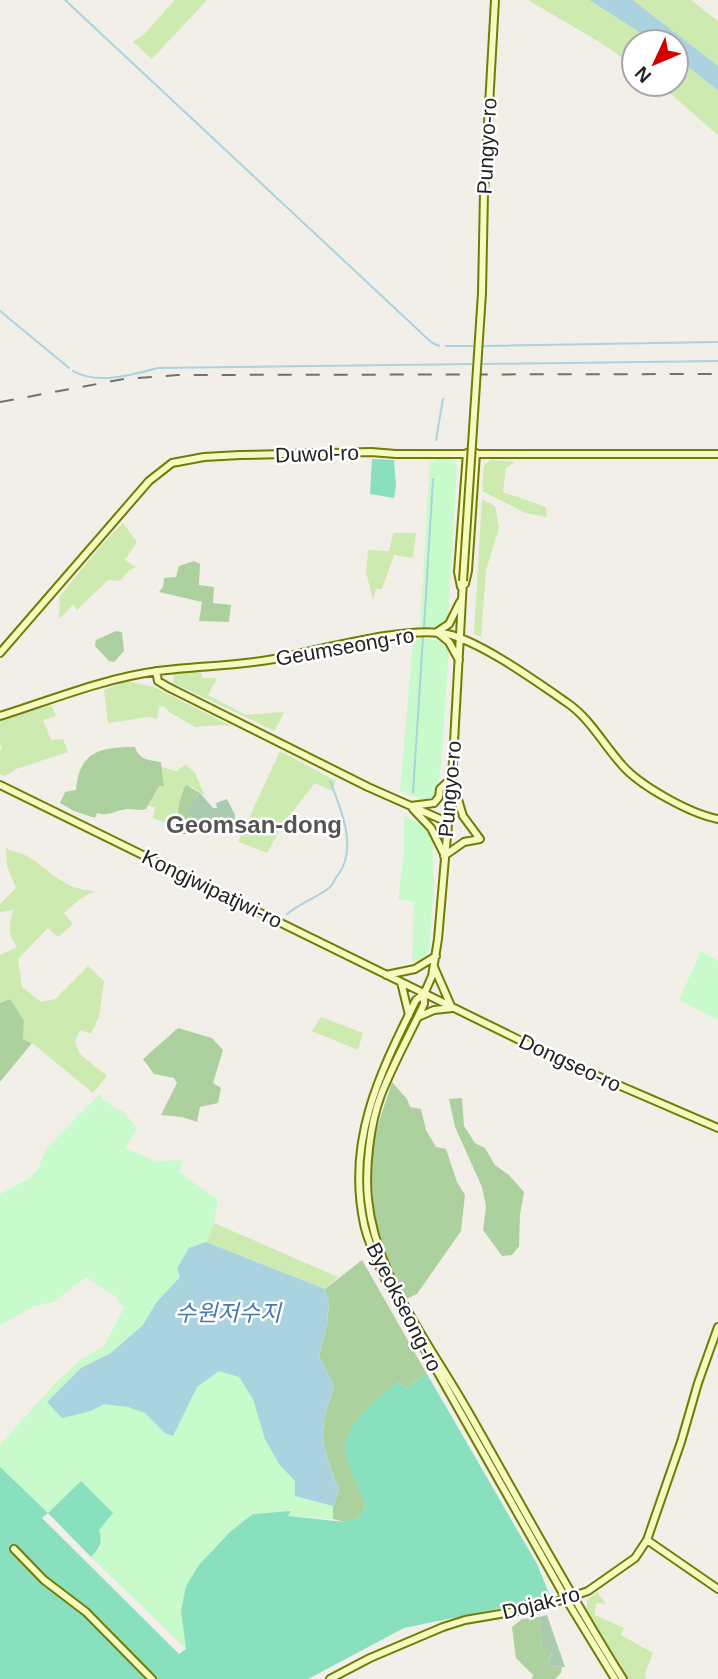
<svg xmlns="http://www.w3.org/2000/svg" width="718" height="1679" font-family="Helvetica,'Noto Sans KR',sans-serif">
  <rect width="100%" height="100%" fill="#f2efe9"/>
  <path fill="#cdebb0" d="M175,0H207L152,59L133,42L144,34Z
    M528,0H589L655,42H634V66L601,43Z
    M633,0H691L718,21V66Z
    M676,57L718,91V135L659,84H676Z
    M491,460L515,462L506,468L503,492L546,507L547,517L525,513L482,491L484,465Z
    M482,499L495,506L499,528L486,570L481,637L474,634Z
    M123,523L137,542L125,560L136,567L129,570L120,581L108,580L77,610L73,605L59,619L60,596L104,542Z
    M393,533H416L413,558L394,555L382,589H376L373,600L366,572L368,550L389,551Z
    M174,672H201L203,678H217L208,695L246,715L284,712L275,731L173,683Z
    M127,681L154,687L233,727L222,725L195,727L169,712L165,707L159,706L157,719L149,717L108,723L104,690Z
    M51,705L56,716L43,720L51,740L63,739L68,752L16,769L5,776L0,774V751L2,746L0,745V720Z
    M280,751L336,781L331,791L315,783L285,821L267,853L238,842Z
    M186,764L195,773L205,796L192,787L182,791L178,828L153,818L155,807L148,806C154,794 165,781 162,767L176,771Z
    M6,848C13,852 20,852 27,856C53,871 59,888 94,891L80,899L64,913L73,924L58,937L48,928L18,959L22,987L41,1002L55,999L88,966L104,981L99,1017L91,1034L80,1030L75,1042L80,1054L107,1076L93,1093L32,1043L23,1039L24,1020L10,999L0,1003V955L17,947C7,934 9,925 13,910L0,912V904L16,888L7,866Z
    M321,1017L363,1033L358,1050L312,1031Z
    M214,1223L338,1277L325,1289L206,1242Z
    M597,1592L606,1604L596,1603L595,1615L624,1628L621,1635L653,1653L645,1673L646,1679H627L587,1616V1600Z"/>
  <path fill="#add19e" d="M194,561L200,564L199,585L214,587L213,603L231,605L229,622L199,621L202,602L159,592L163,587L164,578L176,577L179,566Z
    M116,631L122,632L124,651L114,662L109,661L95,646L96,640Z
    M135,747C139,760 149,760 161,762L164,786H159L146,809C139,811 135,809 127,809C114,810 111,817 97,813L95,818L74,811L60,803L65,792L76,790C79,751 101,747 135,747Z
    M186,785L200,793L189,806L194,818L203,830L196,834H181C175,822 179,796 186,785Z
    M10,999L24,1020L23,1039L32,1043L0,1082V1003Z
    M178,1028L212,1038L223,1050L213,1083L221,1088L218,1103L200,1107L197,1122L182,1117L161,1115L177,1083L174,1078L154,1074L143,1059Z
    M392,1082L407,1099L410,1107L421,1109L426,1130L436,1147L446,1149L457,1182L465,1195L461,1231L417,1294L406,1299C378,1248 367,1202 374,1144C377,1123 386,1102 392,1082Z
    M462,1098L464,1126L475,1143L485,1148L495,1165L509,1175L524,1192L520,1215L519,1246L512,1255L502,1256L483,1230L486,1206L482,1187L455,1127L449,1099Z
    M362,1260L427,1374L413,1382L409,1389L397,1382L361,1490L366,1506L357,1520L345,1522L333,1519V1506L339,1490C322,1445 316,1434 334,1387L319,1356L327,1324L329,1301L325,1289Z
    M539,1617L542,1646L552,1652L547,1666L562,1667L561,1673L555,1679H532L533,1675L516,1658L512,1627L522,1619Z"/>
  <path fill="#aacbaf" d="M200,793L213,808H217L216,803L227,799L235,815L234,822L221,817L203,830L194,818L188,816L189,806Z
    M547,1615L565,1667L547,1666L552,1653L542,1646L539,1617Z"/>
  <path fill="#c8facc" d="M440,459L454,460L457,466L448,620L435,627H420L430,462Z
    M420,638L440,641L449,649L441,765L435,798L421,799L400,791L413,642Z
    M404,816L423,825L432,839L434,883L429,951L422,962H412L414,902L398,899L404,855Z
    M701,951L718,961V1020L679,1000Z
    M101,1093V1098L119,1111L122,1110L137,1128L125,1148L156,1161L183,1160L179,1172L218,1200L214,1223L207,1242L325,1289L329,1301L327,1324L319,1356L334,1387C316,1434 322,1445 339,1490L333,1506V1519L287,1516L291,1511L181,1611L186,1649L91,1557L100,1547L102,1540L81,1481L48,1513L0,1469V1445L57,1381L81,1360L104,1346L124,1308L116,1297L86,1277L54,1302L34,1306L0,1325V1194L27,1180L38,1169L46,1149Z"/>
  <path fill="#88e0be" d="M372,459L394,460L396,486L394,498L370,494Z
    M427,1374L537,1564L551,1598L404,1628L308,1679H0V1467L48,1513L81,1481L113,1513L99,1530C103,1543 100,1547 91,1557L48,1513L42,1518L179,1654L186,1649L181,1611L186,1586L199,1565L231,1531L253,1514L291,1511L288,1516L345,1522L350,1517L357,1520L366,1506C360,1489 350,1473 346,1455C341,1425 377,1399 397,1382L409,1389L413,1382Z"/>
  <path fill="#aad3df" d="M589,0H633L718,66V91L676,57V42H655Z
    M206,1242L325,1289L329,1301L327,1324L319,1356L334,1387C316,1434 322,1445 339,1490L333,1506L295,1496V1481L279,1464L265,1439L253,1399L239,1377L219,1371L197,1387L173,1436L165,1433L145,1413L128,1407L104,1404L91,1411L62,1418L47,1402L81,1368L111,1353L143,1325L156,1303L180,1277L177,1268L189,1248Z"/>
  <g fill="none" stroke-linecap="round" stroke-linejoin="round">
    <path stroke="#aad3df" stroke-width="2" d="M65,0L431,342L439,346
      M0,311L69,368
      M446,346H477
      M482,346L718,342
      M480,364L718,361
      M73,371C97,385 132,375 158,368L475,364
      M436,440L443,399
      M424,628L433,479
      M413,793L423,637
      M287,914C300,903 316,898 329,888C334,884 334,879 338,875C358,848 341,809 330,781"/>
    <g stroke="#707d05" stroke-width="10">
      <path id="secondary" d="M482,293L484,193L495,0
        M463,581L452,778L438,939L432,976L424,994L416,1000C380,1073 346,1140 364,1224C368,1243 377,1261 385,1279L566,1599L615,1679
        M465,584L468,571L476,453
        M461,587L458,572L467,453
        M437,632L449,624L460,602
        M438,633L449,642L459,660
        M0,653L149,481L172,463L204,457L240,455L371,452L396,454H718
        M156,671L158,681L168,687L368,787L447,822
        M0,716C51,700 105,678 158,671C196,666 236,666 274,659C317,651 407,625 447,634C480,641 537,682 566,702C590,718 603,744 622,765C640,786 691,814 718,819
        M0,785L558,1059L718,1128
        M411,806L434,803L439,797L440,789L452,778
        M413,809L431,828L444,854
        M444,856L464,842L480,839L463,816L453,783
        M434,967L451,1006
        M386,975L415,969L436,956
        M401,982L409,1015
        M424,994V1004C410,1034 393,1064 381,1095C370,1124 365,1168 368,1199C376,1279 431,1345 469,1413C520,1502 568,1592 623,1679
        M418,1017L434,1010L452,1008
        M647,1540L718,1589
        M14,1549L44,1580L86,1612L152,1679
        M330,1679L370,1658L443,1627L465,1620L541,1607L588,1591L635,1558L647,1540L681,1442L698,1383L718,1327"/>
    </g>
    <use href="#secondary" stroke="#f7fabf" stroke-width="6"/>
    <path stroke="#707070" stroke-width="2" stroke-dasharray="14 14" stroke-linecap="butt" d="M0,402L124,379L178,375L718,374"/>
    <g stroke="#707d05" stroke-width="10" stroke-linecap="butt">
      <path id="secondary-bridge" d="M463,581L482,293"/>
    </g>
    <use href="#secondary-bridge" stroke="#f7fabf" stroke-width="6"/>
  </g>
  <g text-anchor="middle" stroke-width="5" stroke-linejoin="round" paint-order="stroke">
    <g font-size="21" fill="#222" stroke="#fff">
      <text transform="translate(487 146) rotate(-87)" y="7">Pungyo-ro</text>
      <text transform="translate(317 454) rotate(-2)" y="7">Duwol-ro</text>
      <text transform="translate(345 647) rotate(-10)" y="7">Geumseong-ro</text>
      <text transform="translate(450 789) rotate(-85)" y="7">Pungyo-ro</text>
      <text transform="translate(212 889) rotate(26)" y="7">Kongjwipatjwi-ro</text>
      <text transform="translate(570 1063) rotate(25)" y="7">Dongseo-ro</text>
      <text transform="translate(404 1307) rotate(63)" y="7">Byeokseong-ro</text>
      <text transform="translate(541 1603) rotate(-14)" y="7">Dojak-ro</text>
    </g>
    <g font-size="23" font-style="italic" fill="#4a7aab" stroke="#fff">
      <text x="228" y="1321">수원저수지</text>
    </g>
    <g font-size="24" font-weight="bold" fill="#555" stroke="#fff">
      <text x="254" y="833">Geomsan-dong</text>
    </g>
  </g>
  <g transform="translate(655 63) rotate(226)"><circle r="33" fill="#ffffff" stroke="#a7a7a7" stroke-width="2"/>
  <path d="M0-5L12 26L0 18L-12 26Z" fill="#d40000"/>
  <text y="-10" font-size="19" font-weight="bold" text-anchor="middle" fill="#222222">N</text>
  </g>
</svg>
